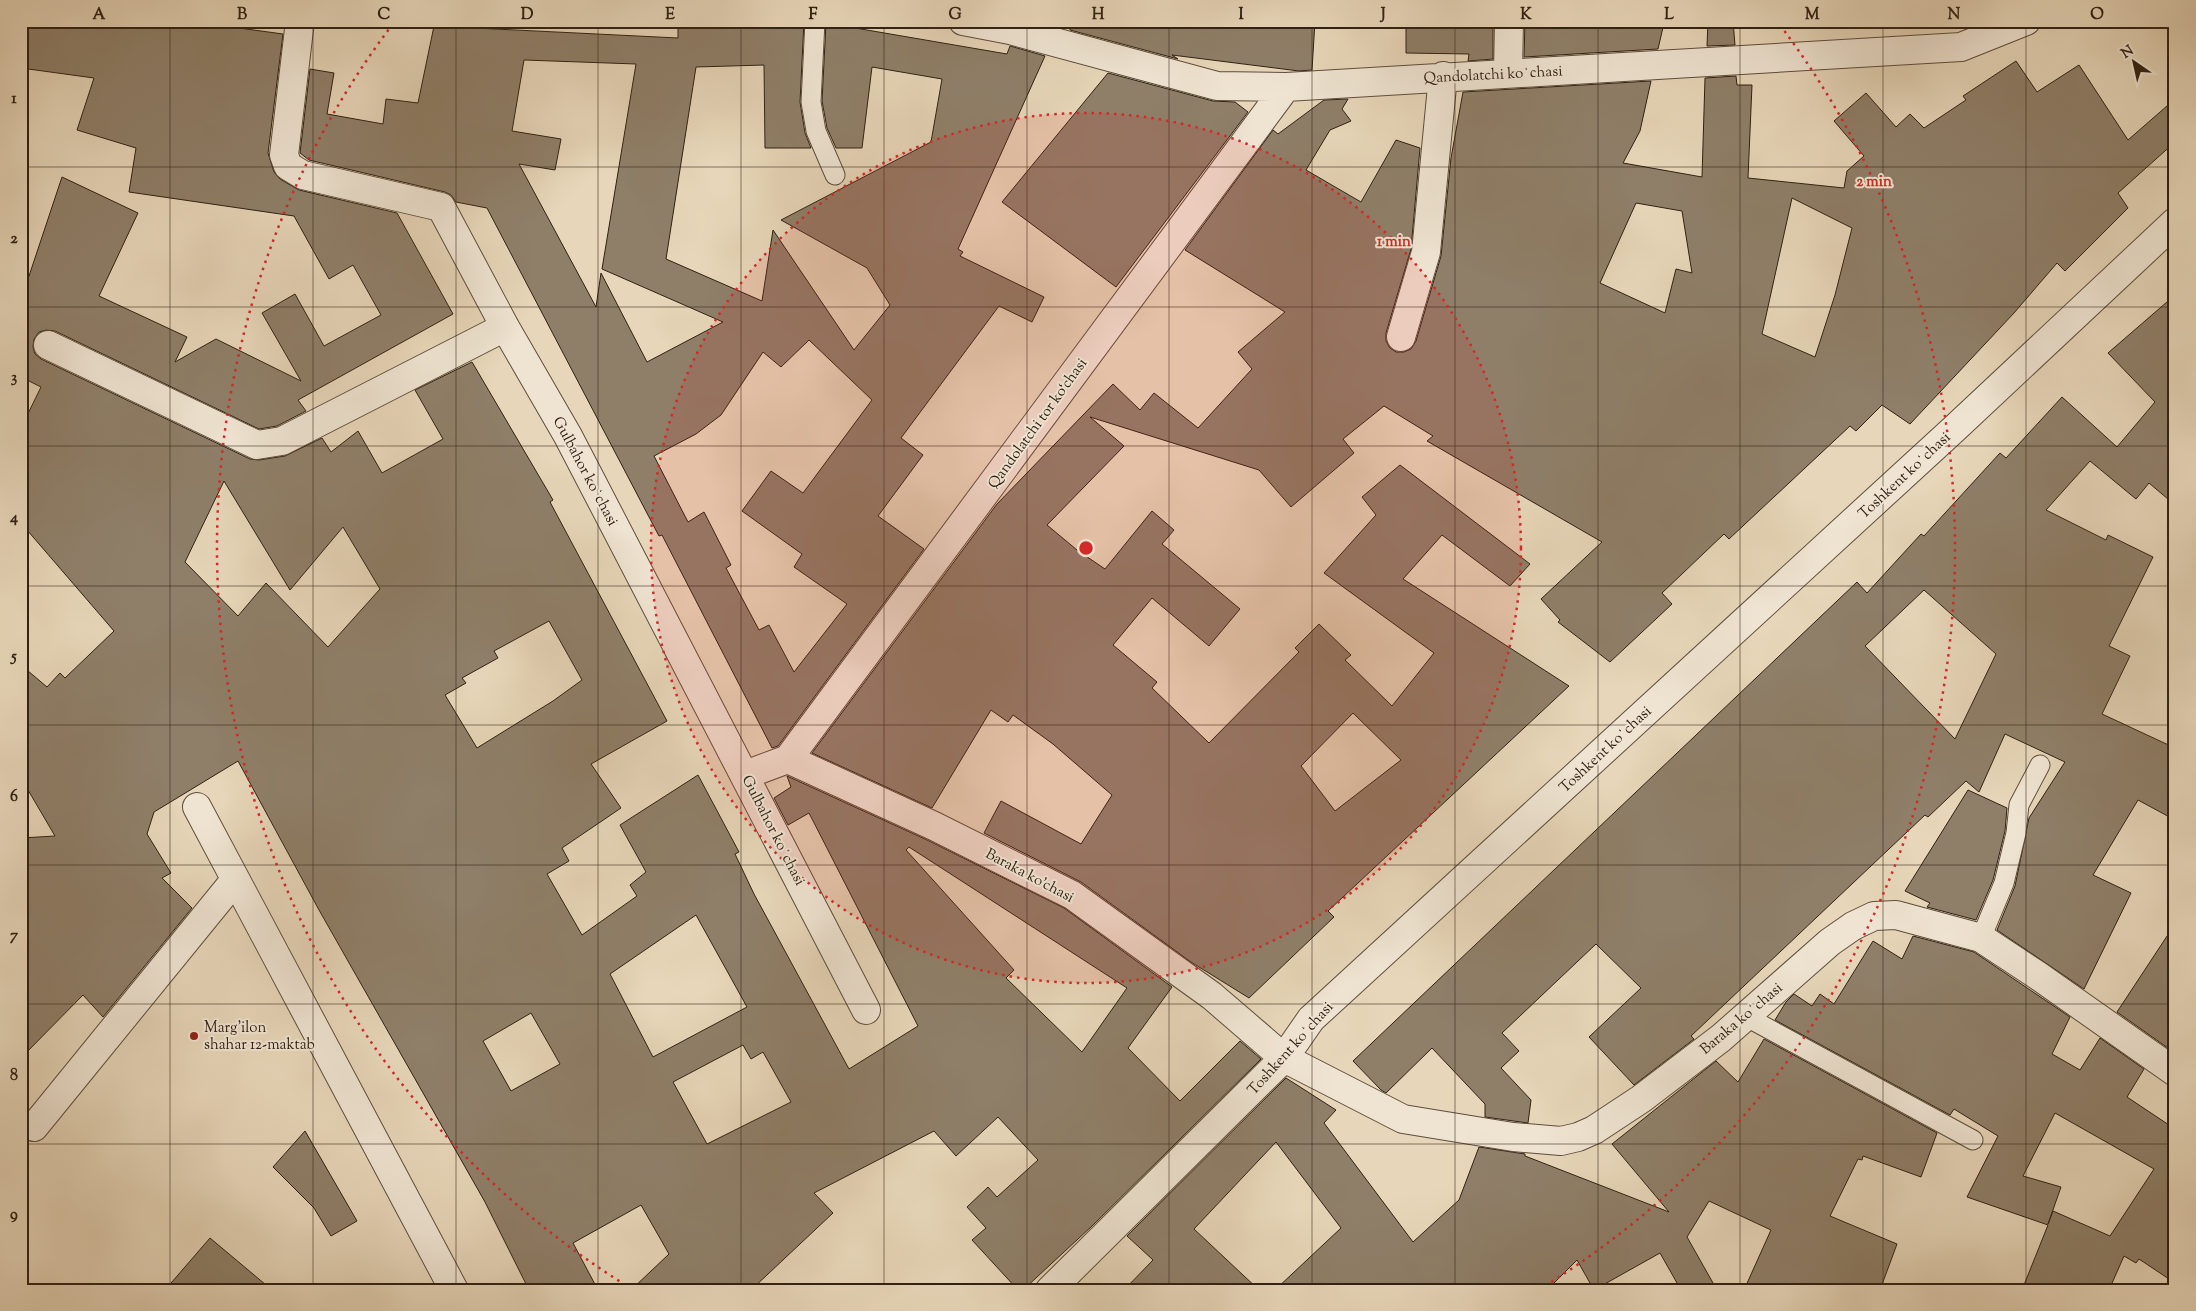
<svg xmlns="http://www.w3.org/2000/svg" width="2196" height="1311" font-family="'Sorts Mill Goudy',serif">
  <rect width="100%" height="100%" fill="#e7d6b9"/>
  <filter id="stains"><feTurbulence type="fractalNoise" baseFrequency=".004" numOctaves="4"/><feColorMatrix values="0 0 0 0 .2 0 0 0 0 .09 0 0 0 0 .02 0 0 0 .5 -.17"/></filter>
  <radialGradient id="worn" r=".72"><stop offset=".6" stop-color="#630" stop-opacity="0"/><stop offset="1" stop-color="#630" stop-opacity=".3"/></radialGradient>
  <path fill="#8f7f69" stroke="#302113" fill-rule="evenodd" d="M21,21H188L283,34L268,153L274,172L280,179L299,190L397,213L453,314L298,400L306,411L277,426L259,429L55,331L46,330L39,332L34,339L33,347L35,354L41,359L250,459L259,460L285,456L322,438L331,452L358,431L382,473L443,439L415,390L472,362L553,500L550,502L667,721L591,764L621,808L562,848L569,861L547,874L582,935L637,896L630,885L646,872L620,825L698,775L739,852L735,854L754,894L849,1069L918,1026L809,813L788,825L774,798L791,787L787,776L927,840L1064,908L1172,987L1128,1048L1180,1101L1240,1041L1261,1059L1092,1226L1023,1290H1018L972,1240L986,1228L967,1207L988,1187L997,1197L1038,1160L998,1117L956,1156L934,1131L814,1193L833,1213L751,1290H631L669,1254L641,1205L573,1243L598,1290H529L485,1202L319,910L238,761L154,812L147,834L171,873L162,878L192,908L103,1017L83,995L21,1058V838L55,836L21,778V665L47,687L60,673L65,678L114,631L21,523V428L41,387L21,377V300L62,177L138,213L99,296L187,337L175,362L216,339L301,381L262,313L295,294L324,346L381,315L353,265L329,279L294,216L129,192L136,148L77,130L94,78L21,68ZM224,481L290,590L343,527L380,589L328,647L266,583L238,616L185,562ZM549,621L582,680L553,701L477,748L445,695L466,683L462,678L498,658L494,651ZM909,847L1127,988L1082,1052L1006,978L1014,970L906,850ZM696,915L747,1007L653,1057L610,974ZM531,1013L560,1064L511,1091L483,1041ZM743,1045L751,1059L763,1052L791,1102L707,1144L673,1082Z
    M804,21L800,102L805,133L811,148H765L764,65L696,67L666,259L762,301L773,230L854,350L890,305L867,268L781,220L931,142L942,79L872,67L862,148H836L827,128L822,101L826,23L1007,54L1010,46L1045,56L958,249L963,252L960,256L1044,297L1032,322L999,306L901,438L923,455L878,516L924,549L778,746L772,748L662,535L659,536L487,208L456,202L451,195L445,192L309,160L300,153L310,69L334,73L327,114L383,124L386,99L418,103L434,26L678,38V22ZM524,60L636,64L602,269L723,322L647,362L601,273L596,307L519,164L555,170L561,139L512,131ZM809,340L872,400L803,493L771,471L742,511L802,554L794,567L847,604L794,672L769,625L759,630L726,568L731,565L704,512L688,522L654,456L696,434L721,415L763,352L781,367Z
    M1071,21H1315L1312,70L1299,71L1172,55L1178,59L1070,30Z
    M1406,21H1493V59L1468,61L1469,54L1406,53Z
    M1525,21H1563L1628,27L1664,23L1658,49L1524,57Z
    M1708,21H1733L1735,45L1707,46Z
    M2016,61L2037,92L2079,65L2128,140L2175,99V142L2118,193L2128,208L2065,271L2057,263L2014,313L1910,424L1882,405L1856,431L1850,426L1729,539L1724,534L1662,593L1672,604L1610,662L1558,622L1560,620L1541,599L1602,542L1427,441L1433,436L1384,406L1343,439L1354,453L1291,507L1259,470L1090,417L1124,446L1047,525L1077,550L1105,569L1152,511L1174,530L1162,544L1240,609L1209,646L1152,598L1113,645L1157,682L1152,688L1209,743L1299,652L1295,648L1319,624L1351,655L1345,660L1392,706L1434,653L1324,573L1376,515L1362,497L1400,465L1530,564L1510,586L1442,535L1403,579L1569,686L1328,911L1334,917L1249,998L1191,962L1081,882L984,833L1001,801L1081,844L1112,795L1053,744L1013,715L1008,722L991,710L932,808L812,753L997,504L1113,384L1140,410L1154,393L1198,428L1252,369L1238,352L1285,312L1185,250L1273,130L1278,134L1324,100L1348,99L1342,109L1351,121L1330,130L1306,170L1361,202L1396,140L1420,148L1411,249L1386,333V341L1390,348L1396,352H1404L1411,349L1416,341L1441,256L1451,158L1463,92L1651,81L1640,131L1623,163L1702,177L1705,78L1736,76L1737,85H1752L1748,178L1844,188L1847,171L1864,156L1834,121L1866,93L1896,127L1910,114L1924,128L1966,100L1963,96ZM1792,198L1852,228L1835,295L1815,357L1762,334ZM1636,203L1682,211L1692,273L1676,269L1665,313L1600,283ZM1353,713L1401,760L1335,811L1301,766Z
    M1108,73L1213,101L1235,102L1248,112L1116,287L1002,202Z
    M2175,295V505L2149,483L2136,499L2090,461L2046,510L2106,540L2108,535L2153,557L2109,646L2130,656L2102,714L2175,748V820L2138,800L2093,875L2131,893L2084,989L1997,930L2015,886L2029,818L2065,762L2005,734L1979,792L1966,781L1928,817L1925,815L1691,1036L1694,1039L1634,1085L1589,1037L1641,988L1596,944L1502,1033L1519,1051L1501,1068L1531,1100L1528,1123L1485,1117V1104L1432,1048L1386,1093L1381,1090L1353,1061L1857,582L1867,593L1921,534L1924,536L2000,453L2006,458L2062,397L2117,447L2155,402L2108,353ZM1924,590L1996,654L1955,739L1865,646Z
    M1968,790L2007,808L2005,831L1993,880L1976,920L1927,907L1930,903L1905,891Z
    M2175,924V1053L2117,1012Z
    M1913,936L1974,952L2070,1017L2052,1054L2080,1070L2100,1038L2144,1069L2127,1097L2175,1129V1283L2139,1259L2136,1263L2124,1256L2109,1290H2022L2048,1225L1967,1197L1998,1136L1954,1109L1950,1115L1775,1020L1786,1002L1794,994L1812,1006L1820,994L1834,1004L1873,941L1902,959ZM2055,1113L2154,1169L2110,1236L2053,1211L2048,1224L2061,1187L2023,1176Z
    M1764,1039L1937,1133L1921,1177L1863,1156L1862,1160L1858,1159L1830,1216L1897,1244L1880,1290H1744L1771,1230L1709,1201L1687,1237L1717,1290H1681L1660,1253L1594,1290L1577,1260L1547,1290H1275L1341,1228L1276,1142L1194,1229L1259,1290H1124L1153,1260L1127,1236L1286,1078L1336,1110L1324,1123L1413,1242L1459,1200L1479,1147L1525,1154V1156L1669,1212L1612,1144L1716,1061L1738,1082Z
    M305,1131L357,1221L331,1236L314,1208L273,1167Z
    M210,1238L272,1290H165Z"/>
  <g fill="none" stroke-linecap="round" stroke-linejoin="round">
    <g stroke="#5e4e3c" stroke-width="21">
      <path id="lane" d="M815,21L811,102L816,131L835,175
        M1981,938L2004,883L2016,833L2019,805L2040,765
        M1745,1016L1973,1140"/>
    </g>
    <g stroke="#5e4e3c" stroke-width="30">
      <path id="street" d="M300,21L284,155L288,166L303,175L441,207L505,327L568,436L866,1010
        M963,21L1010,30L1217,86L1286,87L1961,47L2026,21
        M1508,73L1509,21
        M1401,337L1426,252L1443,76
        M48,345L257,445L282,441L505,327
        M788,759L1286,87
        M745,775L788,759L934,826L1072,895L1212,996L1284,1058L1403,1119L1513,1137L1561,1141L1578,1137L1594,1130L1641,1099L1721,1038L1830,942L1853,926L1874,916L1896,915L1981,938L2037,975L2175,1072
        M197,807L454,1290
        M34,1127L235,880
        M1050,1290L1284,1058L1311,1019L1954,429L2175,222"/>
    </g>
    <use href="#lane" stroke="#efe4d2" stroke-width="19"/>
    <use href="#street" stroke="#efe4d2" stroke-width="28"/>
  </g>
  <path fill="none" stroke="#302113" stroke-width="1" stroke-opacity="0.55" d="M170,21V1290M313,21V1290M456,21V1290M598,21V1290M741,21V1290M884,21V1290M1027,21V1290M1169,21V1290M1312,21V1290M1455,21V1290M1598,21V1290M1740,21V1290M1883,21V1290M2026,21V1290M21,167H2175M21,307H2175M21,446H2175M21,586H2175M21,725H2175M21,865H2175M21,1004H2175M21,1144H2175"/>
  <circle cx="1086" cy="548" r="435" fill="#d62828" fill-opacity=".12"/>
  <g fill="none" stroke="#d62828" stroke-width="2.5" stroke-dasharray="2.5 5">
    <circle cx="1086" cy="548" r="435"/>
    <path d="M632 1289A869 869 0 0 1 392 25M1780 25A869 869 0 0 1 1540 1289"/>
  </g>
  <circle fill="#8f2418" stroke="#efe4d2" stroke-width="2" cx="194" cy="1036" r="5"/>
  <g text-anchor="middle" stroke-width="4" stroke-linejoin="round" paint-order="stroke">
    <g font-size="15" fill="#302113" stroke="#efe4d2">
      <text transform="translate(1493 74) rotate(-3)" y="5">Qandolatchi koʻchasi</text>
      <text transform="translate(1037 423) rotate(-54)" y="5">Qandolatchi tor ko‘chasi</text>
      <text transform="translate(586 471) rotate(62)" y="5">Gulbahor koʻchasi</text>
      <text transform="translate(1904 475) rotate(-43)" y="5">Toshkent koʻchasi</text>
      <text transform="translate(1605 749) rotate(-43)" y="5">Toshkent koʻchasi</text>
      <text transform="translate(774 830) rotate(63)" y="5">Gulbahor koʻchasi</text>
      <text transform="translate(1030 875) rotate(28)" y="5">Baraka ko'chasi</text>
      <text transform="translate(1741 1018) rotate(-40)" y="5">Baraka koʻchasi</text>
      <text transform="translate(1290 1048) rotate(-48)" y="5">Toshkent koʻchasi</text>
    </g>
    <g font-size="15" fill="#302113" stroke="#efe4d2" text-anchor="start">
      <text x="204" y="1032">Marg'ilon<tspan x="204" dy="17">shahar 12-maktab</tspan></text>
    </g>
  </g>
  <circle cx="1086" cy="548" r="8" fill="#d62828" stroke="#efe4d2" stroke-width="2.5"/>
  <g font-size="15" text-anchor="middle" font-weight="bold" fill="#d62828" stroke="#efe4d2" stroke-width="4" stroke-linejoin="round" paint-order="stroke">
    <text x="1874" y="186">2 min</text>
    <text x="1394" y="246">1 min</text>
  </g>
  <rect width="2196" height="1311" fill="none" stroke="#e7d6b9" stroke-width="55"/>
  <g transform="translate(2134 62) rotate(326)" stroke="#efe4d2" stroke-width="4" paint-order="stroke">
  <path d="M0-4L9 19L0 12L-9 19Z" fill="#302113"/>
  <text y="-8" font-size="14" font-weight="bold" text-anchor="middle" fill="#302113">N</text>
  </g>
  <rect x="28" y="28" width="2140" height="1256" fill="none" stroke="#302113" stroke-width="2"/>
  <g font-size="16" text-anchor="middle" font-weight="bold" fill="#302113">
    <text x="99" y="19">A</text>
    <text x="242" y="19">B</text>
    <text x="384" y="19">C</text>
    <text x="527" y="19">D</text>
    <text x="670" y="19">E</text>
    <text x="813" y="19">F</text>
    <text x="955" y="19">G</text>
    <text x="1098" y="19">H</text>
    <text x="1241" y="19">I</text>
    <text x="1383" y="19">J</text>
    <text x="1526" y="19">K</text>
    <text x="1669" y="19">L</text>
    <text x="1812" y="19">M</text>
    <text x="1954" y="19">N</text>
    <text x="2097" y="19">O</text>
    <text x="14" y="103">1</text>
    <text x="14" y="243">2</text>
    <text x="14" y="382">3</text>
    <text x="14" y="522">4</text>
    <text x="14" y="661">5</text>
    <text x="14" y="801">6</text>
    <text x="14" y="940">7</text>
    <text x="14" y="1080">8</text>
    <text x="14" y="1219">9</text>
  </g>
  <rect width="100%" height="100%" filter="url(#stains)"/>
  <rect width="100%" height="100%" fill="url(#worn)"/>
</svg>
